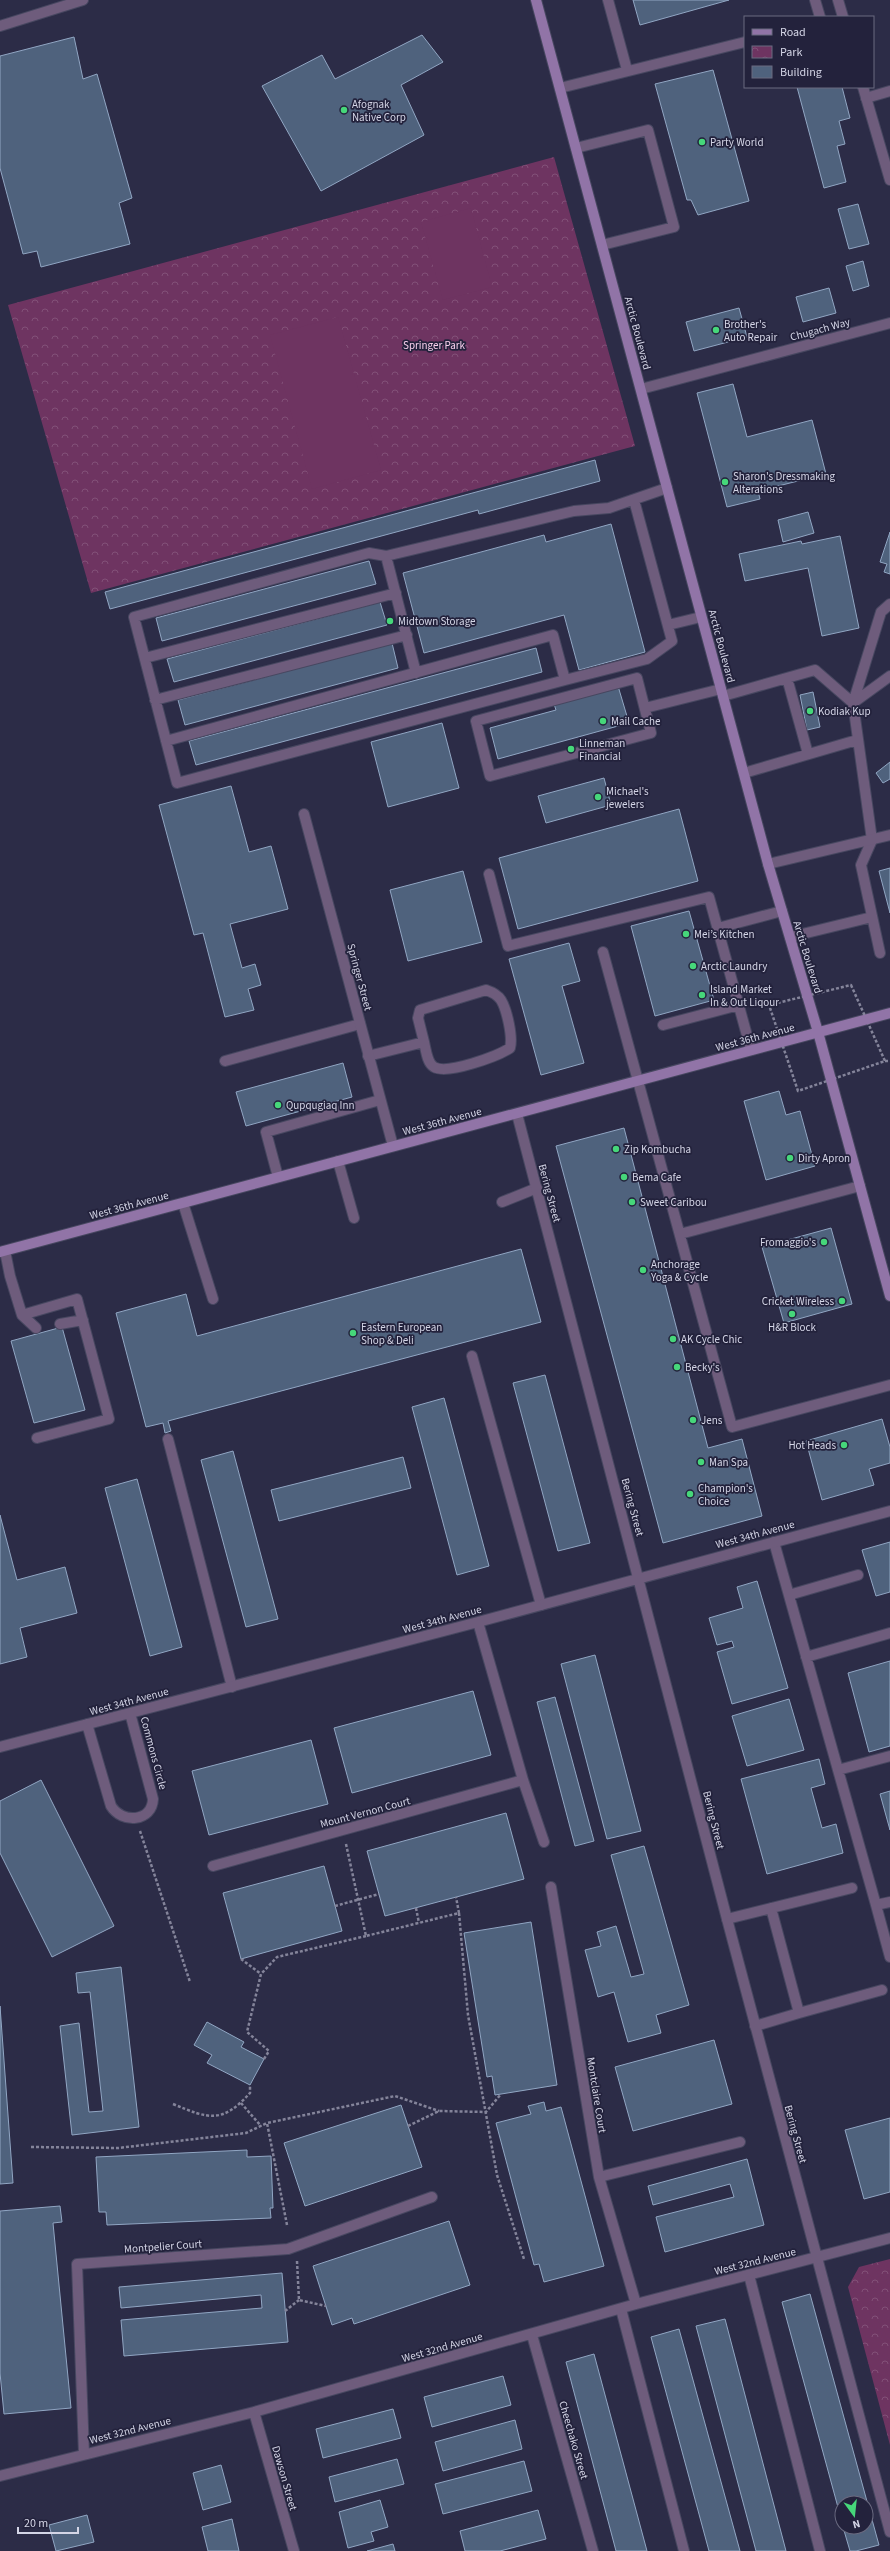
<svg xmlns="http://www.w3.org/2000/svg" width="890" height="2551" font-family="'Source Sans 3',sans-serif">
  <defs>
    <pattern id="park-crowns" width="20" height="18" patternUnits="userSpaceOnUse"><rect width="20" height="18" fill="#6e3461"/><path d="M2 6a3 3 0 1 1 6 0M12 15a3 3 0 1 1 6 0" fill="none" stroke="#825078"/></pattern>
  </defs>
  <rect width="100%" height="100%" fill="#2c2c47"/>
  <path fill="url(#park-crowns)" d="M554,157L635,446L91,593L8,305Z
    M890,2259V2445L848,2287L859,2267Z"/>
  <path fill="#6e3461" d="M471,208L492,287L443,300L421,222Z
    M338,317L381,470L312,489L270,335Z"/>
  <path fill="#4f627d" stroke="#91a6c3" d="M633,0H729L640,25Z
    M422,35L443,62L401,85L424,135L321,191L262,86L322,55L335,79Z
    M74,37L83,79L97,74L132,198L119,203L130,244L41,267L37,251L23,254L0,168V56Z
    M713,70L749,201L698,215L691,200H687L655,84Z
    M797,87H842L850,118L839,121L845,144L837,146L846,182L824,188Z
    M858,204L869,244L849,249L838,209Z
    M863,261L869,286L853,291L846,266Z
    M829,288L836,313L803,322L796,297Z
    M739,308L747,337L694,351L686,322Z
    M733,384L747,437L812,420L826,474L758,491L760,499L727,507L697,393Z
    M595,460L600,481L479,514L478,510L110,609L105,592Z
    M808,512L814,533L783,542L778,520Z
    M611,524L645,652L579,670L564,615L424,653L403,573L544,535L546,542Z
    M890,532V574L884,572L887,564L880,562Z
    M840,536L859,628L822,636L808,568L745,581L739,554L801,541L802,544Z
    M369,561L376,584L162,641L156,618Z
    M380,602L387,625L174,682L167,659Z
    M392,643L398,668L185,725L178,700Z
    M536,648L542,672L196,765L189,741Z
    M618,686L629,723L498,759L490,728L556,710L554,704Z
    M813,692L820,727L807,730L800,695Z
    M442,723L459,788L388,807L371,742Z
    M890,762V779L883,783L876,773Z
    M604,778L611,805L546,823L538,796Z
    M231,786L249,852L271,846L288,909L230,924L242,968L255,964L261,985L248,989L254,1010L225,1017L203,933L194,935L159,805Z
    M679,809L698,881L518,929L499,858Z
    M890,868V913L879,871Z
    M463,871L482,942L408,961L390,890Z
    M689,911L714,1000L655,1016L631,926Z
    M569,943L580,981L562,986L584,1063L541,1075L509,959Z
    M343,1063L352,1097L246,1126L236,1092Z
    M779,1091L786,1115L800,1111L815,1166L766,1180L744,1101Z
    M624,1128L708,1448L742,1439L762,1516L663,1543L556,1146Z
    M831,1228L852,1304L784,1323L762,1247Z
    M521,1249L541,1322L168,1421L171,1431L165,1433L163,1423L146,1427L116,1313L186,1294L197,1336Z
    M62,1327L85,1410L34,1423L11,1341Z
    M545,1375L590,1543L558,1551L513,1383Z
    M444,1398L489,1566L457,1575L412,1407Z
    M882,1419L890,1447V1463L869,1469L874,1485L822,1500L806,1441Z
    M233,1451L278,1619L246,1627L201,1460Z
    M403,1457L411,1488L279,1521L271,1490Z
    M137,1479L182,1647L150,1656L105,1488Z
    M0,1515L17,1580L65,1567L77,1613L20,1628L27,1657L0,1664Z
    M890,1542V1592L876,1596L862,1550Z
    M757,1581L788,1688L732,1704L717,1652L734,1647L732,1641L717,1645L709,1618L743,1608L737,1587Z
    M595,1655L641,1831L607,1839L561,1664Z
    M890,1661V1746L869,1752L848,1673Z
    M473,1691L491,1755L352,1793L334,1728Z
    M555,1697L594,1841L575,1846L537,1702Z
    M789,1699L804,1750L747,1766L732,1716Z
    M311,1740L328,1804L209,1835L192,1771Z
    M819,1759L825,1784L811,1788L822,1828L836,1824L843,1853L767,1874L741,1779Z
    M41,1780L114,1926L52,1957L0,1853V1801Z
    M890,1791V1830L880,1794Z
    M506,1813L524,1879L385,1916L367,1851Z
    M644,1846L689,2005L656,2015L661,2033L628,2042L614,1992L598,1997L585,1950L601,1946L597,1932L616,1926L631,1977L644,1974L611,1855Z
    M324,1866L342,1931L241,1959L223,1893Z
    M531,1922L557,2085L495,2095L492,2076L487,2077L464,1933Z
    M121,1967L139,2127L72,2135L60,2026L79,2023L89,2112L103,2111L90,1992L78,1993L76,1973Z
    M0,2006L13,2183L0,2184Z
    M207,2022L244,2042L241,2047L264,2059L250,2085L207,2063L212,2055L194,2045Z
    M714,2040L732,2104L633,2131L615,2067Z
    M544,2102L546,2111L561,2107L604,2266L544,2282L539,2264L534,2265L496,2123L531,2114L528,2106Z
    M401,2105L422,2167L305,2206L284,2143Z
    M890,2118V2192L864,2199L845,2130Z
    M247,2150V2157L271,2156L273,2208H270L271,2218L107,2225L106,2212H99L96,2157Z
    M747,2159L764,2225L665,2252L656,2217L734,2197L730,2184L653,2205L648,2186Z
    M60,2206L62,2222L53,2223L71,2408L4,2414L0,2373V2211Z
    M449,2221L470,2285L354,2324L352,2318L332,2325L313,2266Z
    M282,2273L288,2342L124,2356L121,2320L262,2308L261,2295L121,2308L119,2287Z
    M810,2294L879,2545L856,2551H850L843,2527H866V2503H842V2522L782,2302Z
    M725,2319L786,2551H756L696,2326Z
    M679,2329L740,2551H709L651,2337Z
    M594,2354L647,2551H616L566,2362Z
    M503,2376L511,2405L432,2427L424,2397Z
    M393,2409L401,2438L323,2458L316,2429Z
    M515,2420L522,2449L443,2471L435,2442Z
    M397,2459L404,2484L335,2502L329,2477Z
    M524,2461L532,2491L443,2514L435,2484Z
    M221,2465L231,2502L203,2510L193,2473Z
    M380,2500L388,2527L371,2532L374,2541L348,2548L339,2512Z
    M538,2510L546,2539L500,2551H465L460,2531Z
    M87,2515L94,2542L56,2551L49,2525Z
    M232,2519L239,2551H208L202,2527Z
    M393,2544L395,2551H367Z"/>
  <g fill="none" stroke-linecap="round" stroke-linejoin="round">
    <g stroke="#474760" stroke-width="12">
      <path id="lane" d="M608,0L627,70
        M815,0L820,17
        M560,88L745,42
        M866,98L890,91
        M576,148L648,130L674,227L602,245
        M386,556L416,673
        M668,625L701,617
        M145,658L396,593
        M637,678L651,733L490,776L476,721Z
        M787,678L808,754
        M565,680L647,659L672,641L634,500
        M723,696L815,670L853,703
        M155,700L407,635
        M853,703L890,676
        M645,708L721,689
        M166,741L553,635L565,680L177,783L134,617L369,553L386,556L574,511L609,508L667,488
        M744,773L857,740
        M489,874L508,946L709,897L751,1050
        M718,928L782,911
        M790,937L872,917
        M603,952L732,1427L890,1385
        M880,953L861,865L872,840L853,703L881,612L890,604
        M663,1025L739,1005
        M368,1056L424,1042C426,1050 427,1063 434,1067C447,1075 498,1056 510,1048C513,1037 507,1010 501,1000C497,994 492,992 486,990L420,1010L418,1018L424,1042
        M225,1061L360,1024
        M338,1161L354,1218
        M278,1177L266,1132L380,1100
        M502,1202L537,1188
        M183,1203L213,1299
        M680,1234L860,1186
        M5,1251L10,1276L22,1315L77,1299L109,1419L37,1438
        M22,1315L36,1328
        M60,1324L83,1320
        M472,1356L541,1605
        M168,1439L232,1687
        M774,1542L876,1905L890,1902
        M789,1595L858,1575
        M806,1657L890,1633
        M838,1770L890,1756
        M876,1905L890,1957
        M771,1908L799,2013L882,1990
        M727,1919L852,1888
        M755,2026L799,2013
        M749,2275L820,2551
        M621,2309L684,2551"/>
    </g>
    <g stroke="#474760" stroke-width="12">
      <path id="street" d="M838,0L843,17
        M0,26L83,0
        M863,87L890,180
        M641,389L890,323
        M304,814L393,1146
        M768,864L890,835
        M517,1114L727,1919L890,2532
        M478,1622L523,1780L544,1842
        M87,1724L111,1806C122,1824 152,1822 153,1799L130,1713
        M0,1747L478,1622L890,1511
        M213,1866L523,1780
        M551,1887L599,2177L636,2304
        M599,2177L740,2142
        M532,2335L593,2551
        M254,2412L294,2551
        M84,2454L77,2264L288,2249L432,2197
        M0,2476L254,2412L636,2304L890,2238"/>
    </g>
    <g stroke="#474760" stroke-width="12">
      <path id="secondary" d="M536,0L768,864L818,1032L890,1296
        M0,1252L890,1013"/>
    </g>
    <path stroke="#84849a" stroke-width="2.5" stroke-dasharray="3 2" stroke-linecap="butt" d="M851,985L885,1061L798,1091L769,1005Z
      M885,1061H890
      M140,1831L190,1982
      M346,1844L366,1936L459,1913L456,1897
      M335,1906L379,1894
      M416,1908L419,1923
      M459,1913L468,2015L497,2175L524,2259
      M241,1959L261,1974
      M264,2059L269,2051L247,2032L261,1974L277,1957L366,1936
      M241,2103L261,2126
      M173,2104C209,2119 222,2124 250,2093V2085
      M408,2126L439,2111L486,2112L501,2094
      M31,2147L118,2148L246,2133L267,2123
      M287,2225L267,2123L395,2096L439,2111
      M297,2261L299,2300L326,2306
      M285,2311L299,2300"/>
    <use href="#lane" stroke="#6e5c7c" stroke-width="10"/>
    <use href="#street" stroke="#6e5c7c" stroke-width="10"/>
    <use href="#secondary" stroke="#9174a7" stroke-width="10"/>
  </g>
  <g fill="#46d77a" stroke="#23223c" stroke-width="1.5">
    <circle cx="344" cy="110" r="4"/>
    <circle cx="702" cy="142" r="4"/>
    <circle cx="716" cy="330" r="4"/>
    <circle cx="725" cy="482" r="4"/>
    <circle cx="390" cy="621" r="4"/>
    <circle cx="810" cy="711" r="4"/>
    <circle cx="603" cy="721" r="4"/>
    <circle cx="571" cy="749" r="4"/>
    <circle cx="598" cy="797" r="4"/>
    <circle cx="686" cy="934" r="4"/>
    <circle cx="693" cy="966" r="4"/>
    <circle cx="702" cy="995" r="4"/>
    <circle cx="278" cy="1105" r="4"/>
    <circle cx="616" cy="1149" r="4"/>
    <circle cx="790" cy="1158" r="4"/>
    <circle cx="624" cy="1177" r="4"/>
    <circle cx="632" cy="1202" r="4"/>
    <circle cx="824" cy="1242" r="4"/>
    <circle cx="643" cy="1270" r="4"/>
    <circle cx="842" cy="1301" r="4"/>
    <circle cx="792" cy="1314" r="4"/>
    <circle cx="353" cy="1333" r="4"/>
    <circle cx="673" cy="1339" r="4"/>
    <circle cx="677" cy="1367" r="4"/>
    <circle cx="693" cy="1420" r="4"/>
    <circle cx="844" cy="1445" r="4"/>
    <circle cx="701" cy="1462" r="4"/>
    <circle cx="690" cy="1494" r="4"/>
  </g>
  <g text-anchor="middle" stroke-width="3.5" stroke-linejoin="round" paint-order="stroke">
    <g font-size="11" fill="#d4d5e6" stroke="#23223c" text-anchor="start">
      <text x="352" y="108">Afognak<tspan x="352" dy="13">Native Corp</tspan></text>
      <text x="710" y="146">Party World</text>
      <text x="724" y="328">Brother's<tspan x="724" dy="13">Auto Repair</tspan></text>
      <text x="733" y="480">Sharon's Dressmaking<tspan x="733" dy="13">Alterations</tspan></text>
      <text x="398" y="625">Midtown Storage</text>
      <text x="818" y="715">Kodiak Kup</text>
      <text x="611" y="725">Mail Cache</text>
      <text x="579" y="747">Linneman<tspan x="579" dy="13">Financial</tspan></text>
      <text x="606" y="795">Michael's<tspan x="606" dy="13">jewelers</tspan></text>
      <text x="694" y="938">Mei’s Kitchen</text>
      <text x="701" y="970">Arctic Laundry</text>
      <text x="710" y="993">Island Market<tspan x="710" dy="13">In &amp; Out Liqour</tspan></text>
      <text x="286" y="1109">Qupqugiaq Inn</text>
      <text x="624" y="1153">Zip Kombucha</text>
      <text x="798" y="1162">Dirty Apron</text>
      <text x="632" y="1181">Bema Cafe</text>
      <text x="640" y="1206">Sweet Caribou</text>
      <text x="816" y="1246" text-anchor="end">Fromaggio's</text>
      <text x="651" y="1268">Anchorage<tspan x="651" dy="13">Yoga &amp; Cycle</tspan></text>
      <text x="834" y="1305" text-anchor="end">Cricket Wireless</text>
      <text x="361" y="1331">Eastern European<tspan x="361" dy="13">Shop &amp; Deli</tspan></text>
      <text x="792" y="1331" text-anchor="middle">H&amp;R Block</text>
      <text x="681" y="1343">AK Cycle Chic</text>
      <text x="685" y="1371">Becky's</text>
      <text x="701" y="1424">Jens</text>
      <text x="836" y="1449" text-anchor="end">Hot Heads</text>
      <text x="709" y="1466">Man Spa</text>
      <text x="698" y="1492">Champion's<tspan x="698" dy="13">Choice</tspan></text>
    </g>
    <g font-size="11" fill="#d4d5e6" stroke="#23223c">
      <text transform="translate(820 329) rotate(-15)" y="4">Chugach Way</text>
      <text transform="translate(638 333) rotate(75)" y="4">Arctic Boulevard</text>
      <text transform="translate(722 646) rotate(75)" y="4">Arctic Boulevard</text>
      <text transform="translate(808 957) rotate(73)" y="4">Arctic Boulevard</text>
      <text transform="translate(360 977) rotate(75)" y="4">Springer Street</text>
      <text transform="translate(755 1037) rotate(-15)" y="4">West 36th Avenue</text>
      <text transform="translate(442 1121) rotate(-15)" y="4">West 36th Avenue</text>
      <text transform="translate(550 1193) rotate(75)" y="4">Bering Street</text>
      <text transform="translate(129 1205) rotate(-15)" y="4">West 36th Avenue</text>
      <text transform="translate(633 1507) rotate(75)" y="4">Bering Street</text>
      <text transform="translate(755 1534) rotate(-15)" y="4">West 34th Avenue</text>
      <text transform="translate(442 1619) rotate(-15)" y="4">West 34th Avenue</text>
      <text transform="translate(129 1701) rotate(-15)" y="4">West 34th Avenue</text>
      <text transform="translate(154 1753) rotate(75)" y="4">Commons Circle</text>
      <text transform="translate(365 1812) rotate(-15)" y="4">Mount Vernon Court</text>
      <text transform="translate(714 1820) rotate(76)" y="4">Bering Street</text>
      <text transform="translate(597 2095) rotate(81)" y="4">Montclaire Court</text>
      <text transform="translate(796 2134) rotate(75)" y="4">Bering Street</text>
      <text transform="translate(163 2246) rotate(-4)" y="4">Montpelier Court</text>
      <text transform="translate(755 2261) rotate(-14)" y="4">West 32nd Avenue</text>
      <text transform="translate(442 2347) rotate(-16)" y="4">West 32nd Avenue</text>
      <text transform="translate(130 2430) rotate(-14)" y="4">West 32nd Avenue</text>
      <text transform="translate(574 2440) rotate(74)" y="4">Cheechako Street</text>
      <text transform="translate(285 2478) rotate(74)" y="4">Dawson Street</text>
    </g>
    <g font-size="11" fill="#f8cfec" stroke="#23223c">
      <text x="434" y="349">Springer Park</text>
    </g>
  </g>
  <rect x="744" y="16" width="130" height="72" fill="#23223c" stroke="#6a6a80"/>
  <rect x="752" y="29" width="20" height="6" fill="#9174a7" stroke="#6a6a80"/>
  <text x="780" y="36" font-size="12" fill="#d4d5e6">Road</text>
  <rect x="752" y="46" width="20" height="12" fill="url(#park-crowns)" stroke="#6a6a80"/>
  <text x="780" y="56" font-size="12" fill="#d4d5e6">Park</text>
  <rect x="752" y="66" width="20" height="12" fill="#4f627d" stroke="#6a6a80"/>
  <text x="780" y="76" font-size="12" fill="#d4d5e6">Building</text>
  <g transform="translate(854 2515) rotate(165)"><circle r="19" fill="#23223c" stroke="#6a6a80"/>
  <path d="M0-3L7 15L0 10L-7 15Z" fill="#46d77a"/>
  <text y="-6" font-size="11" font-weight="bold" text-anchor="middle" fill="#d4d5e6">N</text>
  </g>
  <path d="M18 2527v6h60v-6" fill="none" stroke="#d4d5e6" stroke-width="2"/>
  <text x="24" y="2527" font-size="12" fill="#d4d5e6" stroke="#23223c" stroke-width="3" paint-order="stroke">20 m</text>
</svg>
